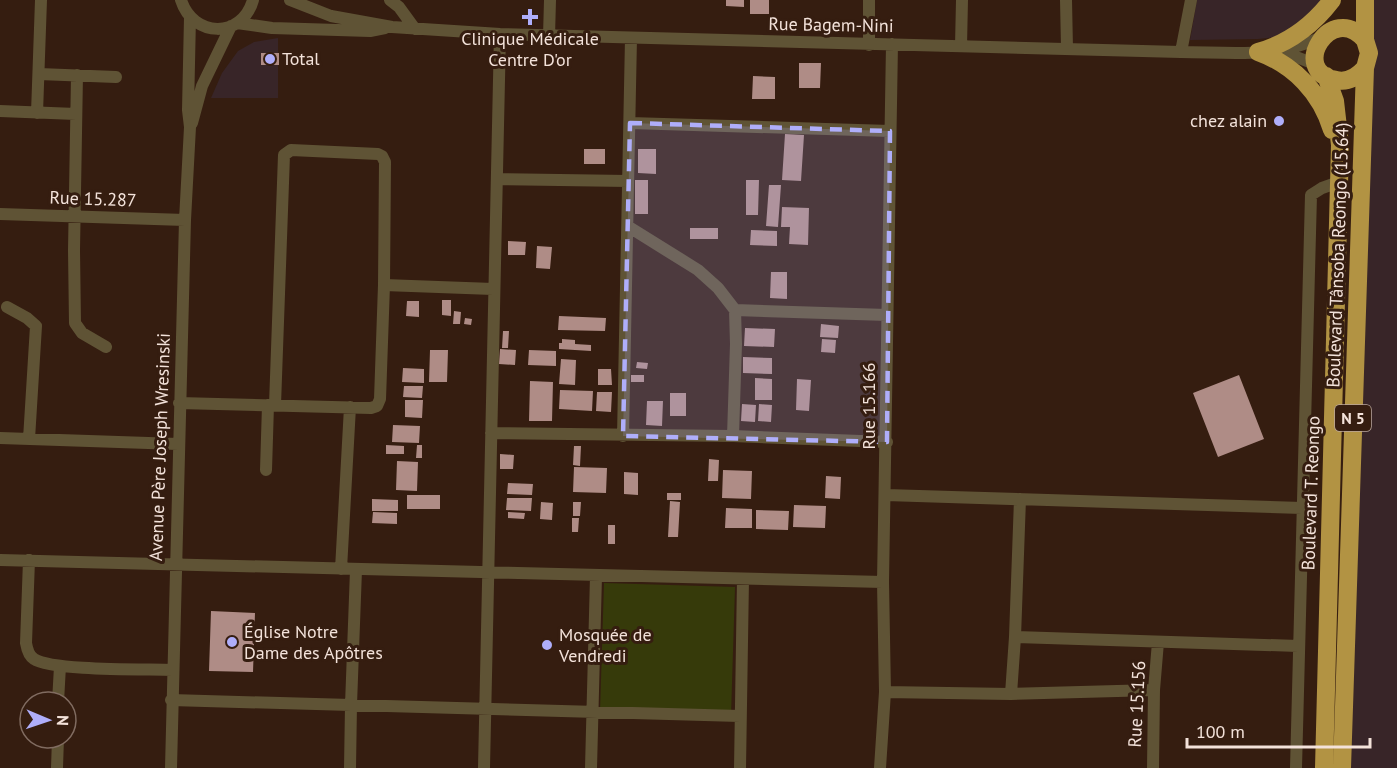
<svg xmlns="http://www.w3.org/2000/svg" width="1397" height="768" font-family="'PT Sans',sans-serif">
  <rect width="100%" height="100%" fill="#351d10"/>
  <path fill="#382528" d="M1197,0H1321L1311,17L1277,37L1258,39L1190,40Z
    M1365,0H1397V768H1342Z
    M278,38V98H211L222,73L238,51L254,42Z"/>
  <path fill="#363a0a" d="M604,583L735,587L731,715L600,711Z"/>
  <path fill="#af8c86" d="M726,0H744V7L726,6Z
    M750,0H769V14H750Z
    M261,53H279V65H261Z
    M799,63H821L820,88H799Z
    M753,76L775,77V99H752Z
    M785,134L804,135L801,181L782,180Z
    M584,149H605V164H584Z
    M638,149H656V174L638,173Z
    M635,180H648V214H635Z
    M746,180H759L758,215H746Z
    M769,185H781L778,227L766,226Z
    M782,207L809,208L808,245L789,244L790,227H781Z
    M690,228H718V239H690Z
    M751,230L777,231V246L750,245Z
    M508,241L526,242L525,255H508Z
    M537,246L552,247L550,269L536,268Z
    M771,272H787V299L770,298Z
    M442,300H451V316L442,315Z
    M407,301H419V317L406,316Z
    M454,311L461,312L460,324H453Z
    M559,316L606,318L605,331L558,330Z
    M465,318L472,319L471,325L464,324Z
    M821,324L839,326L838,338L820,337Z
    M745,328L775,329L774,347L744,346Z
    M503,331H509L508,348H502Z
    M562,339L575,340V344L591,345V351L559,349V343H562Z
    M822,339L836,340L835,353L821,352Z
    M500,349L516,350L515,365L499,364Z
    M430,350H448L447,382H429Z
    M529,350L556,351V366L528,365Z
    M743,357L772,358V374L743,373Z
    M561,359L576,360L575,385L559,384Z
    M637,362L648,363L647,369L636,368Z
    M403,368L424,369V383L402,382Z
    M598,369H611L612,385H598Z
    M631,375H644V382H631Z
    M1239,375L1264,439L1218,457L1193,393Z
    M755,378L772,379V400H755Z
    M797,379L811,380L809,411L796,410Z
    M530,381L553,382L552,421H529Z
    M404,386H423L422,398L403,397Z
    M560,390L593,391L592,411L559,409Z
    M597,392H612L611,412L596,411Z
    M670,393H686V416H670Z
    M405,400H423L422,418L405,417Z
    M647,401H663L662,426L646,425Z
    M742,404L756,405L755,422L741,421Z
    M759,404L772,405L771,422L758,421Z
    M393,425L420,426L419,443L392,442Z
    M386,445L404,446V454H386Z
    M417,445H422V458H416Z
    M574,446H581L580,466L573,465Z
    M500,454L514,455L513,469H500Z
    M709,459L719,460L718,481H708Z
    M397,461L418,462L417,491L396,490Z
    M574,467L607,468L606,493L573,492Z
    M723,470L752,471L751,499L722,498Z
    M624,472L638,473V495L624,494Z
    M826,476L841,477L840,499L825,498Z
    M508,483L533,484L532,495L507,494Z
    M667,493H681V500H667Z
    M407,495H440V509H407Z
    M507,498H532L531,511L506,510Z
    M372,499L398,500V511H372Z
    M670,501L680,502L678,537H668Z
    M541,502L553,503L552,520L540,519Z
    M573,502H581L580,516H573Z
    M794,505L826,506L825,528L793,527Z
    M726,508L752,509V528H725Z
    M756,510L789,511L788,530L756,529Z
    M373,512L397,513V524L372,523Z
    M508,512L525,513L524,519L508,518Z
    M572,518H579L578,532H572Z
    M608,525H615V544H608Z
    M211,611L255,613L253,672L209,671Z"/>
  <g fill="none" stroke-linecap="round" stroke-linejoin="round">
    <path stroke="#5f5335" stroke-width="12" d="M181,0C193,38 242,39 253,0
      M290,0L331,16L392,27L500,34L1181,52C1226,52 1277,59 1319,38
      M390,0L399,7L415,29
      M869,0V45
      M1066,0L1067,48
      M237,23L272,28L370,31L385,28
      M549,36L550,0
      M961,46L962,0
      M1181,52L1191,0
      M1280,53L1299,58L1317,65
      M39,74L116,77
      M77,75L74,250L75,323L82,333L106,347
      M0,111L76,114
      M37,113L41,0
      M192,123L202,86L231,26
      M630,123L890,131
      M497,179L628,181
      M0,214L185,220
      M629,227L698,270L718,288L735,310L736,344L733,436
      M384,285L493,289
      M7,307L27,318L36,326L29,439
      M735,310L887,315
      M179,403L371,408L377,406L380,399L384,285L385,162L382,156L378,154L291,150L284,155L275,405
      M491,433L733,436L887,442
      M623,436L631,38
      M0,438L178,444
      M266,470L268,405
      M886,495L1302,508
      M0,560L883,582
      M29,560L26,643C27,649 29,656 34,659C52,671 146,669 172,670
      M341,569L350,407
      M1015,637L1298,646
      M885,692L1011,694L1154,690
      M1011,694L1015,637L1020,499
      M171,700L740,716
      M58,702L60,666
      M57,768L58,738
      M171,768L185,220L190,127L188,110L190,17
      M350,768L351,705L356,570
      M484,768L500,34
      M591,768L596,576
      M740,768L743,579
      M880,768L885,692L883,582L892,44
      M1153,768L1154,690L1158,642
      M1296,768L1311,195L1322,188L1339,182"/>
    <path stroke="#b29343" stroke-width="18" d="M1258,52C1294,65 1321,93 1332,130
      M1258,52C1290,43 1313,25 1332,0
      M1365,68C1357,77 1348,83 1336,80C1288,72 1331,0 1365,40
      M1324,768L1340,145L1335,101L1326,76
      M1342,768L1365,68L1369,53L1365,40V0"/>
  </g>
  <path fill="#afaefa" fill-opacity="0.2" stroke="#afaefa" stroke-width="4.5" stroke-dasharray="12 8" stroke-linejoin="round" d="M630,123L890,131L887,442L623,436Z"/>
  <g fill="#afaefa" stroke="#351d10" stroke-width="2">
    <path d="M527 8h6v6h6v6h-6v6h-6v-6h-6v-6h6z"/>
    <circle cx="270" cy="59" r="6"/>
    <circle cx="1279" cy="121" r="6"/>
    <circle cx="232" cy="642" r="6"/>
    <circle cx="547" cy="645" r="6"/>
  </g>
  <g text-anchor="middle" stroke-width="6" stroke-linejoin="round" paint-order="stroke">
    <rect fill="#351d10" stroke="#baa79d" stroke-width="1.5" x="1335" y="405" width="36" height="26" rx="4.5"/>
    <g font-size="16" font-weight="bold" fill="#f3e2da">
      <text x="1353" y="424">N 5</text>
    </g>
    <g font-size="18" fill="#f3e2da" stroke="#351d10">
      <text transform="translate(831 25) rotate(1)" y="6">Rue Bagem-Nini</text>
      <text transform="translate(93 199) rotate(2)" y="6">Rue 15.287</text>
      <text transform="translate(1338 255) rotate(-88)" y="6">Boulevard Tânsoba Reongo (15.64)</text>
      <text transform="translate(869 406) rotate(-90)" y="6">Rue 15.166</text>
      <text transform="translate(160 447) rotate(-88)" y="6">Avenue Père Joseph Wresinski</text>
      <text transform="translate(1311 493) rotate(-88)" y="6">Boulevard T. Reongo</text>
      <text transform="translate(1137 704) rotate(-87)" y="6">Rue 15.156</text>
    </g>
    <g font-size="18" fill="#f3e2da" stroke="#351d10" text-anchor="start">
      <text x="530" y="45" text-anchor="middle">Clinique Médicale<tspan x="530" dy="21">Centre D'or</tspan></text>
      <text x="282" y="65">Total</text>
      <text x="1267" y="127" text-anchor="end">chez alain</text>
      <text x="244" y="638">Église Notre<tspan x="244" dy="21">Dame des Apôtres</tspan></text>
      <text x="559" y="641">Mosquée de<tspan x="559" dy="21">Vendredi</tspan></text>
    </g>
  </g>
  <g transform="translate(48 720) rotate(92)"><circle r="28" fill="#351d10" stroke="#816c61" stroke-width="1.5"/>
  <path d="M0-4.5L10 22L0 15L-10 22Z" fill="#afaefa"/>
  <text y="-9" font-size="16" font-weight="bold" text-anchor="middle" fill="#f3e2da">N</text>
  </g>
  <path d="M1187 738v9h183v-9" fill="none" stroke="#f3e2da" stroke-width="3"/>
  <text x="1196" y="738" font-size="18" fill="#f3e2da" stroke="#351d10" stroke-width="4.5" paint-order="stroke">100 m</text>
</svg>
